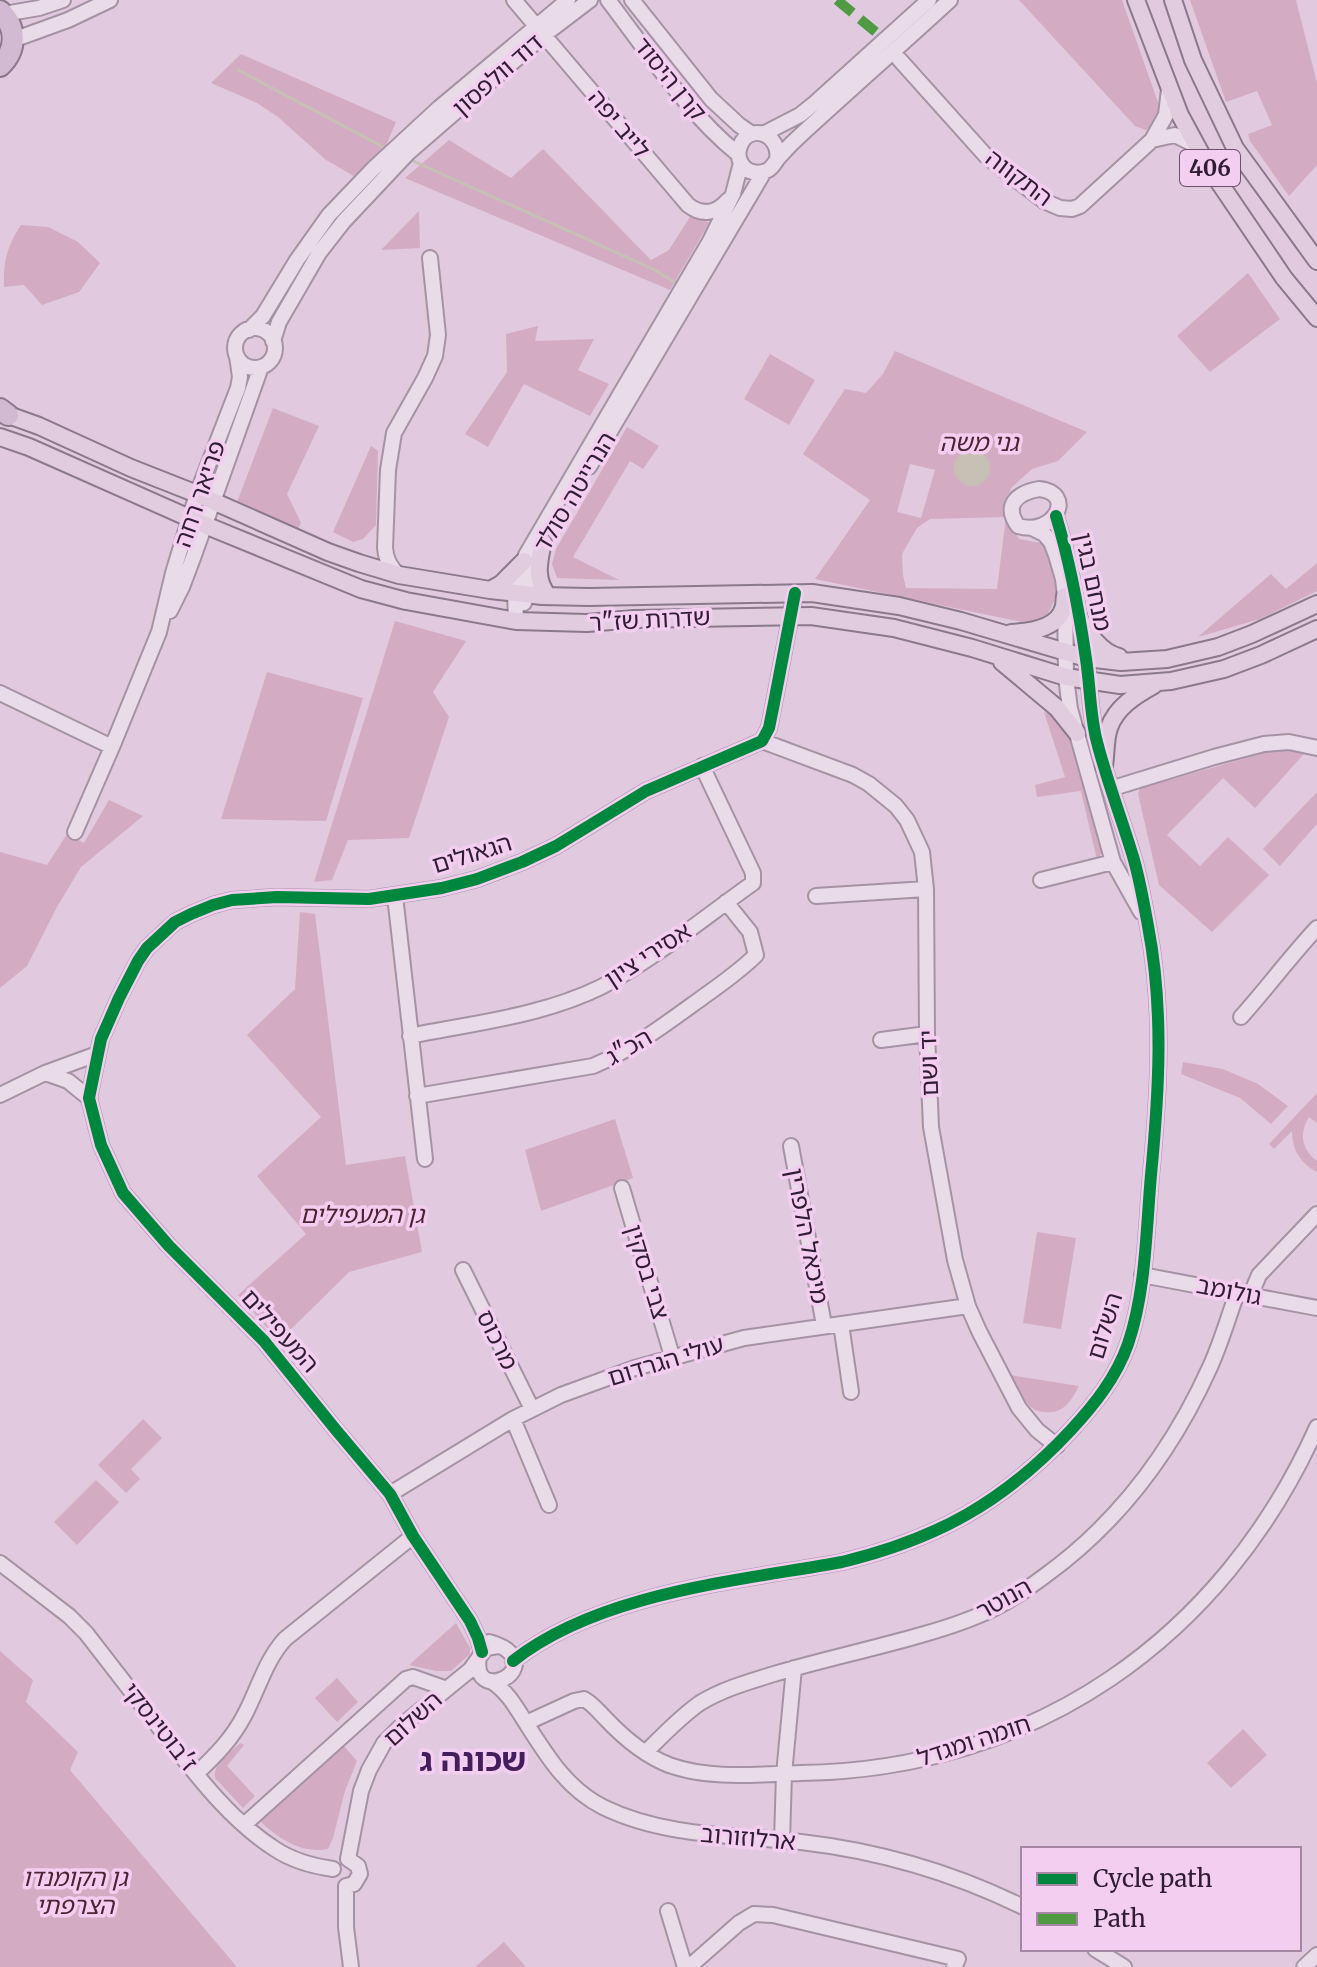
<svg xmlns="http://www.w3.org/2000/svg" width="1317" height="1967" font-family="Merriweather,'Noto Sans Hebrew',serif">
  <rect width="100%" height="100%" fill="#e1c9df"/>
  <path fill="#d3acc4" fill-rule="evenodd" d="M1019,0H1122L1161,111L1158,121L1146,130L1135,126Z
    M1190,0H1296L1317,83V165L1289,196L1250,141L1248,134L1272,125L1257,91L1226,102Z
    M241,54L396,122L385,148L354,176L326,160L278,117L257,103L211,83Z
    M449,140L511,178L543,149L651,260L669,250L693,212L709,223L670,290L405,178Z
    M419,211L420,248L381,250Z
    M21,225L48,227L78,242L100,263L79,292L42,305L24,285L4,287C3,262 7,246 21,225Z
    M1248,273L1280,319L1210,372L1177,336Z
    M538,326L535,341L594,339L578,370L609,384L590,416L524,384L488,447L465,434L507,372L506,334Z
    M895,351L1087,432L1058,461L1032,469L1011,488L1005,512L1019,539L1041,543C1060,568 1063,592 1045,618L1022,622L815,579L870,500L803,454L845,389L866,393L883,374ZM910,464L935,470L921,518L897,512ZM1006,517L997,589L906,588L903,575L902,554L917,528L930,519Z
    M770,354L815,380L789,425L744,399Z
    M273,408L319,426L287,494L301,523L298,529L237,502Z
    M627,427L659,446L643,469L630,461L573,557L619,580L557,578L552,564L556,549Z
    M371,446L378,451L376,525L363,539L353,542L333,532Z
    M1317,563V591L1260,619L1198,637L1271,574L1286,589Z
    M395,621L466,641L433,692L449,717L409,838L348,840L332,880L314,882Z
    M267,672L363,698L326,821L221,819Z
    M1044,712L1059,718L1066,725L1103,851L1097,860L1081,791L1037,797L1035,785L1065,777Z
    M1288,749L1305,753L1255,808L1223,778L1167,835L1200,866L1228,837L1269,875L1212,932L1159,885L1138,794L1140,788L1275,750Z
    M1317,792V824L1280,866L1263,849Z
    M109,800L143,816L81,867L57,907L27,966L0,988V852L47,865L67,834L84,843Z
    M300,912L315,914L346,1165L405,1156L422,1252L349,1272L279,1341L238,1295L306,1234L257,1176L321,1117L247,1035L295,989Z
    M1183,1062L1223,1069L1258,1084L1288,1106L1271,1124L1240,1098L1181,1074Z
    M1317,1093V1123L1309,1117C1299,1133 1301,1149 1317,1161V1172C1300,1163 1292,1150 1292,1131L1274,1149L1269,1144Z
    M615,1119L633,1178L541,1211L525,1150Z
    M1037,1232L1076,1238L1061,1329L1023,1323Z
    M1010,1375L1079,1386C1071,1401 1064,1414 1045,1412C1041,1412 1036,1411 1032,1408C1023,1401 1016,1385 1010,1375Z
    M143,1419L162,1438L131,1469L140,1479L126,1493L98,1465Z
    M96,1480L119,1502L77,1545L54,1522Z
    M456,1623L470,1648V1654L451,1671H436L409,1665Z
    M0,1651L33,1680L26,1702L78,1752L70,1770L237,1967H0Z
    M337,1678L358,1702L337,1722L315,1698Z
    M1243,1729L1267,1755L1231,1788L1207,1763Z
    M241,1743L244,1745L227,1766L255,1796L243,1808L215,1778C213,1763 229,1752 241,1743Z
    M343,1745L357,1761L345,1791L333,1838L328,1849C302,1854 279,1839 261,1822L264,1816Z
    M504,1942L526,1967H475Z"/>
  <path fill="#c6c1b4" d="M954 468a18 18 0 1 1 36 0a18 18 0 1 1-36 0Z"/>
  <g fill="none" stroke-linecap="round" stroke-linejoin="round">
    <path stroke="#c6c1b4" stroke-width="3" d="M238,70L389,150
      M411,160L655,270L676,283"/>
    <g stroke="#a593a5" stroke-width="18">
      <path id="minor" d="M514,0L688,205C702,216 716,214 728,200
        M608,0C647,51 688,114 738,154
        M632,0L711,99L739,125L752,134
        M4,14L39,8L63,0
        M13,40L68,20L110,0
        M899,59L986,156L1044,201L1060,208L1072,209L1080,206L1152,140L1166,115L1169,89
        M763,134L800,115L815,103L929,0
        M1152,140L1175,135L1197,146
        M777,159C781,134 749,122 740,146C738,151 738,158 741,163C746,173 759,175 768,170C773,167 775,162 779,157C787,148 796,139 805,131C853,87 902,44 950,0
        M235 348a20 20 0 1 1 40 0a20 20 0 1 1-40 0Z
        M249,330L263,316L297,260L329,215L373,169L439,108L568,0
        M273,341L279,322L319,253L344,221L408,153L544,35L590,0
        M589,467L764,172
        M1039,489C1077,493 1054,537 1018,526C1003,505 1017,493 1039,489Z
        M1032,528L1044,534L1051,542L1056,555L1063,579L1065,596L1066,677L1070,709L1113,862L1141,912
        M399,575C390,568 386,559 385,548L388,470L394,433L425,378L435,356L438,335L430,258
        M524,603C530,588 529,572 536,557
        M170,611L182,587L193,558L261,367
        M516,621L515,593L526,555L710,241L733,194L741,163
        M0,693L112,747
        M762,741L853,775L869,784L896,806L907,820L922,852L926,889L927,1034L931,1127L955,1260L968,1306L979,1331L1019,1408L1037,1430L1057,1446
        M1110,789L1214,757L1264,744L1289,742L1317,748
        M75,832L112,747L159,632L173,573L197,494L238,388L240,377L237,356
        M1041,880L1113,862
        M395,896L425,1159
        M816,896L926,889
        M1241,1017C1267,988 1290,957 1317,928
        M410,1036C474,1023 542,1016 601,987C653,960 705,917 753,883V873L702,766
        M881,1040L927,1034
        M45,1073L68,1081L89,1098
        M0,1095L45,1073L97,1054
        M417,1096L593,1066C633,1049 667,1023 703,997C721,984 740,971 756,955L750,932L726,902
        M791,1146L824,1325
        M622,1188L672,1356
        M463,1270L532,1409
        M1142,1275L1317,1308
        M1253,1296L1254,1287L1259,1275L1317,1214
        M841,1324L851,1392
        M513,1419L549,1505
        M390,1494L513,1419L561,1395L635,1368L744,1338L968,1306
        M0,1563L69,1616L86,1633C112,1667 139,1701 165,1735C197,1776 231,1821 275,1849C293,1861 312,1866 333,1869
        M482,1652L478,1638L470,1621L413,1536L390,1494L336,1430L264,1341L169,1246L123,1193L101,1145L89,1098L101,1039L119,998L138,961L147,948L175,922L191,914L213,905L232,900L277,897L369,899L442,888L477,879L522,862L556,846L646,791L762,741L769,728L774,703L795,593
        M479,1657C471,1703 537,1674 507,1650C502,1646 495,1644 489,1642
        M513,1661C599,1593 737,1581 842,1562C937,1539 1004,1502 1071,1430C1094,1405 1116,1378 1128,1344C1146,1291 1146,1231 1151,1175C1159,1092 1164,1009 1148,926C1144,904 1140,881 1134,860C1122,819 1106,779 1096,738C1090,712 1090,685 1086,659C1079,611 1070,562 1056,516
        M491,1681C507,1691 516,1707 526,1723C547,1756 567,1789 603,1807C664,1837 735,1835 801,1842C879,1851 952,1872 1023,1907
        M526,1723L574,1701L584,1699C593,1704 598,1711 606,1719C623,1737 646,1756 669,1765C711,1780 758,1774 801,1773C1034,1770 1222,1639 1317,1427
        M646,1752C663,1735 680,1717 700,1703C723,1689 748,1682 774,1674C822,1660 872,1649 921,1635C946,1628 971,1620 995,1608C1013,1599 1030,1587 1046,1575C1119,1522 1173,1449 1210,1367C1221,1343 1228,1318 1237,1293
        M196,1774C215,1756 232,1739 244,1716C258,1690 265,1661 285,1639L413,1536
        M245,1824L406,1679L413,1677L447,1689
        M782,1841L784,1774L794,1668
        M348,1859L361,1791L369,1770L384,1743L400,1727L470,1670L486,1648L498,1646
        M346,1886V1927L351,1967
        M346,1886L354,1884L360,1874L358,1866L348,1859
        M668,1911L685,1967
        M1095,1949L1124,1967
        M689,1967L739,1923L754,1914L773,1915L958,1959L954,1967
        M1304,1967L1317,1955"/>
    </g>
    <g stroke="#8a798a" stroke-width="20">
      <path id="major" d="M1136,0L1180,115L1206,163L1284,278L1317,318
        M1173,0L1193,60L1235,148L1317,261
        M0,412L39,426L131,468L197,494L328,552L359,563L399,575L490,590L542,596L589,597L812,593L899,606L961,621L1066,652L1086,658L1121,662L1167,659L1218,647L1252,634L1317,604
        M0,437L29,447L205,525L361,589L406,601L516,621L587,623L634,619L811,616L894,628L972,648L1066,677L1120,685L1171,681L1224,669L1261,655L1317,629
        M543,542C539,562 534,578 548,596
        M490,590L501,584L524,561
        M1079,617C1089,634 1100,652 1119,657
        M1011,633C1028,632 1057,629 1063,609C1065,605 1064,600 1065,596
        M1002,662L1057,708L1077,733
        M1104,766C1106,754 1105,739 1109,728C1116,707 1136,695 1154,685"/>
    </g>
    <g stroke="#8a798a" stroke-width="24">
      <path id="highway" d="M0,11C17,27 17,50 0,66
        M0,409L8,415"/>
    </g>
    <use href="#minor" stroke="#eadbe8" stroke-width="14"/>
    <use href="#major" stroke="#e1ccdf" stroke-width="16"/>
    <use href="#highway" stroke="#d3bad3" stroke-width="20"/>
    <path stroke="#509a43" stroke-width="10" stroke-dasharray="20 10" stroke-linecap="butt" d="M837,0L877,33"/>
    <g stroke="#f3cef0" stroke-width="17">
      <path id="cycleway" d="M482,1652L478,1638L470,1621L413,1536L390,1494L336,1430L264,1341L169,1246L123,1193L101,1145L89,1098L101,1039L119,998L138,961L147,948L175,922L191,914L213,905L232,900L277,897L369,899L442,888L477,879L522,862L556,846L646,791L762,741L769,728L774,703L795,593
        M513,1661C599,1593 737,1581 842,1562C937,1539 1004,1502 1071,1430C1094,1405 1116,1378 1128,1344C1146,1291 1146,1231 1151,1175C1159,1092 1164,1009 1148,926C1144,904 1140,881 1134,860C1122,819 1106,779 1096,738C1090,712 1090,685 1086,659C1079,611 1070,562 1056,516"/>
    </g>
    <use href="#cycleway" stroke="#00873e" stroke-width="12"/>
  </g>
  <g text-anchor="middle" stroke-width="7" stroke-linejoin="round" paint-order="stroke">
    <rect fill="#f3cef0" stroke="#6a516c" stroke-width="2" x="1180" y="150" width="60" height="36" rx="6"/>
    <g font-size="22" font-weight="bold" fill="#301c33">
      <text x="1210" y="176">406</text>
    </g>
    <g font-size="24" fill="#301c33" stroke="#f3cef0">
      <text transform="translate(498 75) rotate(-41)" y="8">דוד וולפסון</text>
      <text transform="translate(670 79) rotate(51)" y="8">קרן היסוד</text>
      <text transform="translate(619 124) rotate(50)" y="8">לייב יפה</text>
      <text transform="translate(1019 178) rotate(37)" y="8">התקווה</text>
      <text transform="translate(575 492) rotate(-59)" y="8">הנרייטה סולד</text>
      <text transform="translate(200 494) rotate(-71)" y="8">פריאר רחה</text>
      <text transform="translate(1093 582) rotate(78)" y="8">מנחם בגין</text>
      <text transform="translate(650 620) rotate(-3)" y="8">שדרות שז"ר</text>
      <text transform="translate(472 854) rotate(-17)" y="8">הגאולים</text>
      <text transform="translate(648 955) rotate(-33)" y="8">אסירי ציון</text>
      <text transform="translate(629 1047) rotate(-30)" y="8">הכ"ג</text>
      <text transform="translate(929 1063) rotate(-92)" y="8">יד ושם</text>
      <text transform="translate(807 1236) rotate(79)" y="8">מיכאל הלפרין</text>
      <text transform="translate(647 1272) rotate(73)" y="8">צבי בסקין</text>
      <text transform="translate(1229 1291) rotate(11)" y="8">גולומב</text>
      <text transform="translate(1105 1326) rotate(-73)" y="8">השלום</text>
      <text transform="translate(280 1331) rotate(48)" y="8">המעפילים</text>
      <text transform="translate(497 1340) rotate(64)" y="8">מרכוס</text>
      <text transform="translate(666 1361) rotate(-17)" y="8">עולי הגרדום</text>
      <text transform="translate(1004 1599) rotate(-29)" y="8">הנוטר</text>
      <text transform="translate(413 1719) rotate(-42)" y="8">השלום</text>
      <text transform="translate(160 1727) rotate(52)" y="8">ז'בוטינסקי</text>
      <text transform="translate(974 1741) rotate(-18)" y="8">חומה ומגדל</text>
      <text transform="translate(748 1838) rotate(5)" y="8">ארלוזורוב</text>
    </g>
    <g font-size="24" font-style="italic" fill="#4e2434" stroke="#f3cef0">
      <text x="979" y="451">גני משה</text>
      <text x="362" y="1223">גן המעפילים</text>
      <text x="75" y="1886">גן הקומנדו<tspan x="75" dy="28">הצרפתי</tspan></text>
    </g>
    <g font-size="32" font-weight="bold" fill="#431e5d" stroke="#f3cef0">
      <text x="473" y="1771">שכונה ג</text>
    </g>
  </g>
  <rect x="1021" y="1847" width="280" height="104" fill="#f3cef0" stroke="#a587a4" stroke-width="2"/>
  <rect x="1037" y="1873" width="40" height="12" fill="#00873e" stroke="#a587a4" stroke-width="2"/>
  <text x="1093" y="1887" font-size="24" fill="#301c33">Cycle path</text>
  <rect x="1037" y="1913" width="40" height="12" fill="#509a43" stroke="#a587a4" stroke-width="2"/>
  <text x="1093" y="1927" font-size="24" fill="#301c33">Path</text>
</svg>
